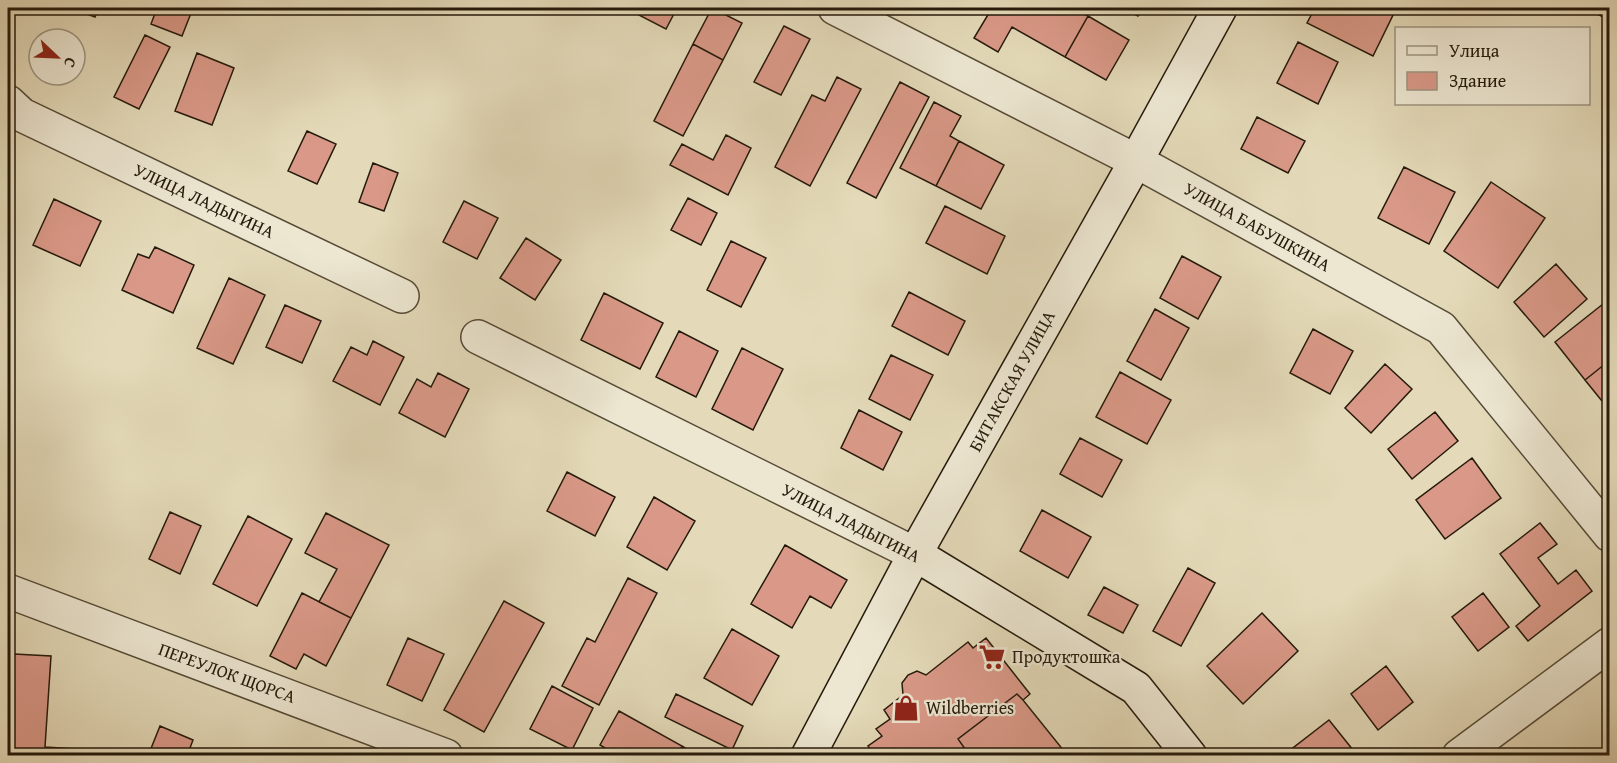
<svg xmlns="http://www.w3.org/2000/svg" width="1617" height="763" font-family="'Gentium Book Plus',serif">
  <rect width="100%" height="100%" fill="#e4dab9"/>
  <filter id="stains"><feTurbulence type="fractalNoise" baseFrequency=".00333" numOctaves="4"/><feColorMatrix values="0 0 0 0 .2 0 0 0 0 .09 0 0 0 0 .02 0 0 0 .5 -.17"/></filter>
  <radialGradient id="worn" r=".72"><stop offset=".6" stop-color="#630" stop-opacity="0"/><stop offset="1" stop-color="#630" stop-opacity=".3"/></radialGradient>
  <path fill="#da9988" stroke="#241a0b" stroke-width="1.5" d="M71,8H99L95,17Z
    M157,8H193L182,36L151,24Z
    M635,8H677L666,29L633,12Z
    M712,8L742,23L723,60L693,44Z
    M979,8H992L989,13Z
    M992,8H1073L1088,16L1065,57L1012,27L998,52L974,38Z
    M1123,8H1143L1138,16Z
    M1315,8H1394L1396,9L1373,56L1307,23Z
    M1584,8H1610V20Z
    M1088,16L1129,40L1106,80L1065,57Z
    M784,26L810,39L781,95L754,82Z
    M145,35L170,47L139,109L114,97Z
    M1298,42L1338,62L1318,104L1277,83Z
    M693,44L723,60L683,136L654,121Z
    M197,53L234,68L212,125L175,111Z
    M837,77L861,89L810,186L775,167L812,95L825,101Z
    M900,82L929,97L876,198L847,183Z
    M934,102L961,116L950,136L959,141L936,186L900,168Z
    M1257,117L1305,141L1288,173L1241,149Z
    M307,131L336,144L317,184L288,171Z
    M726,135L751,148L728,195L670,165L682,144L713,160Z
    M959,141L1004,165L981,209L936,186Z
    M373,163L398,173L384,211L359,202Z
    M1404,167L1455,192L1429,244L1378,218Z
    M1491,182L1545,218L1498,288L1444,251Z
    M688,198L717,213L701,245L671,230Z
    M54,199L101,221L80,266L33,245Z
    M464,201L498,218L477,259L443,242Z
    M945,206L1005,236L987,274L926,243Z
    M526,238L561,260L535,300L500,278Z
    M731,241L766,258L741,307L707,290Z
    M155,247L194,265L173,313L122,290L138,254L149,258Z
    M1182,256L1221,277L1198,319L1160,298Z
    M1556,264L1587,299L1544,337L1514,302Z
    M229,278L265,295L233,364L197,348Z
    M909,292L965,321L948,355L892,326Z
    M604,293L663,323L640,369L581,340Z
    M1603,304L1610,313V360L1585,380L1555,342Z
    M285,305L321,321L302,363L266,347Z
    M1155,309L1189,328L1161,380L1127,361Z
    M1313,329L1353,351L1330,394L1290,373Z
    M679,331L718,351L696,397L656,377Z
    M373,341L404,357L380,405L333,381L351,347L367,355Z
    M742,348L783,369L753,430L712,409Z
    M891,355L933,375L910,420L869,399Z
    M1610,360V411L1585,380Z
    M1385,364L1412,389L1371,433L1345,408Z
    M1120,372L1171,400L1147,444L1096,417Z
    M438,373L469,389L445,437L399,413L417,379L431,387Z
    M859,410L902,432L883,470L841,448Z
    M1435,412L1458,441L1412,479L1388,449Z
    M1080,438L1122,460L1102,497L1060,474Z
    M1472,458L1501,498L1445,539L1416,500Z
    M567,472L615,497L595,536L547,511Z
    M654,497L695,521L667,570L627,547Z
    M1042,510L1091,537L1068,578L1020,551Z
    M170,512L201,526L180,574L149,559Z
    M326,513L389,545L351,618L319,602L337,569L305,553Z
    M248,516L292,539L257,606L213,584Z
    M1540,523L1557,544L1538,558L1558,584L1576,570L1592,591L1528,641L1516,626L1540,606L1500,554Z
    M785,545L847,580L831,608L810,596L792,628L751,604Z
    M1188,568L1215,583L1181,646L1153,631Z
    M628,578L657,593L599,705L562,686L587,638L595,642Z
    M1104,587L1138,605L1123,633L1088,615Z
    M302,593L351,618L326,666L304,654L296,669L270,656Z
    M1483,593L1509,627L1478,651L1452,617Z
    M504,601L544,623L484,732L444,710Z
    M1262,613L1298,651L1243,704L1207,666Z
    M732,629L779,656L752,705L704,678Z
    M408,638L444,654L422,701L387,685Z
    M986,638L1030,694L1023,700L1017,694L958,739L970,756H869L873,753L868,746L882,736L876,729L890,719L884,710L903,695L902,683L908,675L917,671L926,675L968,642L973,648Z
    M14,654L51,656L45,747L76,749V756H8Z
    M1386,666L1413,702L1378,730L1351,694Z
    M552,686L593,708L572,750L530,729Z
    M676,694L743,726L732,750L665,717Z
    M1017,694L1023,700L1068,756H970L958,739Z
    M619,711L682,746L677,756H618L600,745Z
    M1329,720L1353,750L1346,756H1293L1289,751Z
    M160,726L193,740L187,756H148Z
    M682,746L698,756H677Z"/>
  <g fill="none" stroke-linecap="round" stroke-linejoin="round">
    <g stroke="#544a36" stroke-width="36">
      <path id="street" d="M835,8L1136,161L1441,328L1610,535
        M8,102L22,115L402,296
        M478,337L915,554
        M8,591L446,756
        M1459,756L1610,644"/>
    </g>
    <g stroke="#241a0b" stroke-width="36">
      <path id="secondary" d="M915,554L1136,688L1190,756
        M808,756L915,554L1136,161L1220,8"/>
    </g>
    <use href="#street" stroke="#ede7d2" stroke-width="33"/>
    <use href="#secondary" stroke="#ede7d2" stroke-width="33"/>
  </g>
  <defs>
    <g id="supermarket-bare" transform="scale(2.07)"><path d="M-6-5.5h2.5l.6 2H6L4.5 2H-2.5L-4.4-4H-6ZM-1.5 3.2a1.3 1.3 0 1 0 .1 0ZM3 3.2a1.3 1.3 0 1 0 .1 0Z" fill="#8f2418" stroke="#ede7d2" stroke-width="2.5" paint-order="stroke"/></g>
    <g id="shop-bare" transform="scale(2.07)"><path d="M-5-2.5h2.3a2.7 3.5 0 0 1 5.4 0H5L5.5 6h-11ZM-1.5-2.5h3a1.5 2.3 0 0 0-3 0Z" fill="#8f2418" stroke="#ede7d2" stroke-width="2.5" paint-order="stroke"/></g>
  </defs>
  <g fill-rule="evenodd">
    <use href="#supermarket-bare" x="992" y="657"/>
    <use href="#shop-bare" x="906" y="708"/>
  </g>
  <g text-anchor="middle" stroke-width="4.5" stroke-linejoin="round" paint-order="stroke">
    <g font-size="18" fill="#241a0b" stroke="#ede7d2">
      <text transform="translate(204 201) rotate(25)" y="6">УЛИЦА ЛАДЫГИНА</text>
      <text transform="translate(1257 227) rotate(29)" y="6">УЛИЦА БАБУШКИНА</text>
      <text transform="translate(1012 381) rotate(-61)" y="6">БИТАКСКАЯ УЛИЦА</text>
      <text transform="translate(851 523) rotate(27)" y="6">УЛИЦА ЛАДЫГИНА</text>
      <text transform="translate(227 673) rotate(20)" y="6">ПЕРЕУЛОК ЩОРСА</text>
    </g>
    <g font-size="18" fill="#241a0b" stroke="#ede7d2" text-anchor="start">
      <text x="1012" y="663">Продуктошка</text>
      <text x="926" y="714">Wildberries</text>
    </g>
  </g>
  <rect width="1617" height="763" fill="none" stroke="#e4dab9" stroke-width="30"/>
  <rect x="9" y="9" width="1599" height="745" fill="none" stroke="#241a0b" stroke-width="3"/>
  <rect x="15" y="15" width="1587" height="733" fill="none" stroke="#241a0b" stroke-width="1.5"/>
  <rect x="1395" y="27" width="195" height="78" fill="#ede7d2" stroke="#9d9582" stroke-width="1.5"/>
  <rect x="1407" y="46" width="30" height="9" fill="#ede7d2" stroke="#9d9582" stroke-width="1.5"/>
  <text x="1449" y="57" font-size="18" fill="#241a0b">Улица</text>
  <rect x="1407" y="72" width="30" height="18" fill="#da9988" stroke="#9d9582" stroke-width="1.5"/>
  <text x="1449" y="87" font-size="18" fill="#241a0b">Здание</text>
  <g transform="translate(57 57) rotate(113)"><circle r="28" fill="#ede7d2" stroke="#9d9582" stroke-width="1.5"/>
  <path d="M0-4.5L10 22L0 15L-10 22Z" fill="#8f2418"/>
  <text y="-9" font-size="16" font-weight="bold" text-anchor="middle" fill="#241a0b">С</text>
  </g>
  <rect width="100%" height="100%" filter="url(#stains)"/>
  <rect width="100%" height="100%" fill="url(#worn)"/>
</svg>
